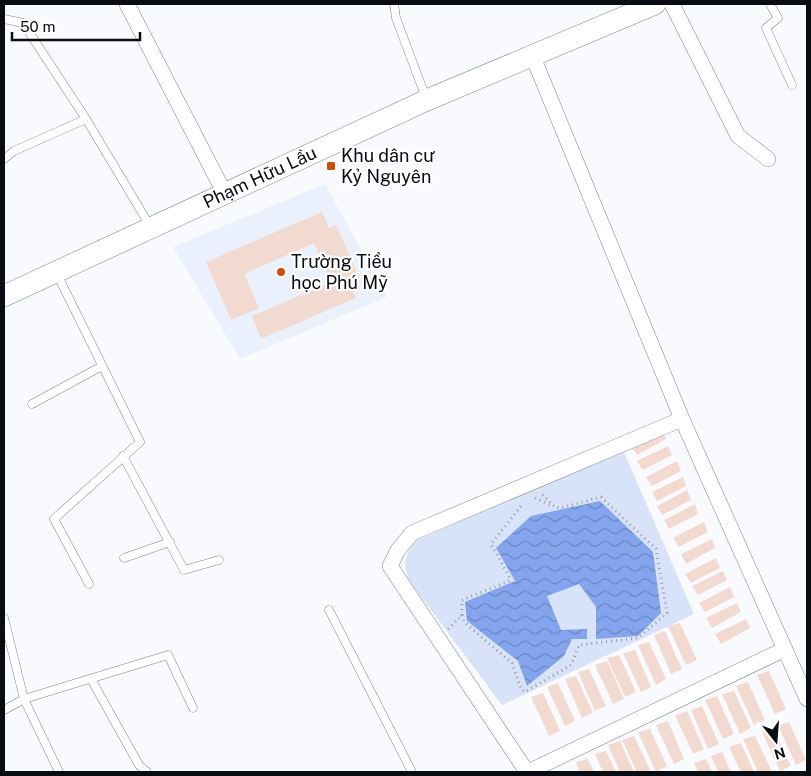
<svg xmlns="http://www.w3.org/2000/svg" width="811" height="776" font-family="'Public Sans',sans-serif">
  <defs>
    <pattern id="water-waves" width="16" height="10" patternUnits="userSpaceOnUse" patternTransform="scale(1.25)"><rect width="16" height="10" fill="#84a5ed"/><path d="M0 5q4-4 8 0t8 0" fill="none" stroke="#6a85bf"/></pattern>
  </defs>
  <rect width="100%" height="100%" fill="#f8fafe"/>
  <path fill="#ebf1fc" d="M325,184L387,297L240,359L173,247Z"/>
  <path fill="#d8e2f8" d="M624,452L694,614L502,705L410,582C402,564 404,555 417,540Z"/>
  <path fill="url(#water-waves)" d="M600,501L653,552L661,613L638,636L596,639V607L579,584L547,596L561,630L587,629V639H572L564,656L527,686L518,661L467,621L465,602L515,581L496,548L531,516Z"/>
  <path fill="#f2dad1" d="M322,212L329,228L336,225L357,272L347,277L356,298L261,339L252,316L331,282L314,243L244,274L259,308L231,320L206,262Z
    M662,430L666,439L637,455L631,446Z
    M668,446L672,455L643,470L637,461Z
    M677,461L681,471L652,486L646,477Z
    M683,477L686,486L657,501L652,492Z
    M687,490L691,500L662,515L657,506Z
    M695,504L698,514L669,529L664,520Z
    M704,522L708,532L679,547L673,538Z
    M712,539L715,548L686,564L681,554Z
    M716,558L720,568L691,583L685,574Z
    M723,571L727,580L698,595L692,586Z
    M730,587L734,597L705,612L699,603Z
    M737,603L741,612L712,628L706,618Z
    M746,619L750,628L721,644L715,634Z
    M680,623L697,660L686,665L668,626Z
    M665,631L682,669L671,674L654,635Z
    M649,642L666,679L656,685L638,645Z
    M635,650L651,687L641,692L623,653Z
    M619,655L636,692L625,697L607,658Z
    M607,661L624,699L613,704L595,665Z
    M589,669L606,706L595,711L578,672Z
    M769,671L786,709L775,714L757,675Z
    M576,676L593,713L582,718L565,679Z
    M748,682L765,720L754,725L736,686Z
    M558,683L575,721L565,726L547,687Z
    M734,691L751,728L740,734L722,694Z
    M543,693L560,731L549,736L531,697Z
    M717,696L734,734L723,739L705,700Z
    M702,706L719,744L708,749L691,710Z
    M687,711L704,749L693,754L675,715Z
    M668,721L684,759L674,764L656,725Z
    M789,722L806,760L796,765L778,726Z
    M650,729L667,766L656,772L638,732Z
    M774,729L791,766L780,771L762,732Z
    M634,736L651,772H637L622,740Z
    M755,736L772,772H758L743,739Z
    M620,741L634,772H620L608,745Z
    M741,743L754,772H741L729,747Z
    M606,751L616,772H603L595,754Z
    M722,752L731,772H718L711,756Z
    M588,759L594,772H580L576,762Z
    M706,759L712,772H698L694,763Z"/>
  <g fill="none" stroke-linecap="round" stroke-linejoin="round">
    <g stroke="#7b8496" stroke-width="9">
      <path id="service" d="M394,4L396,18L426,98
        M770,4L778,18L766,28L792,85
        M4,19L23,23L86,119L150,226
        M4,159L14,151L86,119
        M57,274L140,442L54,519L89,584
        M32,404L102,366
        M123,456L184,570L219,560
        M124,558L170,542
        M329,610L412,772
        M4,618L24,699L59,772
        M91,679L139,765L147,772
        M4,710L24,699L168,655L193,708"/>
    </g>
    <g stroke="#7b8496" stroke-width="16">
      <path id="minor" d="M127,4L225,194
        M672,4L738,136L768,159
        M533,57L682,419L807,699
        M527,772L390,566L398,550L412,533L682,419
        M528,772L785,649"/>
    </g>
    <g stroke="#7b8496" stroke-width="22">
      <g id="secondary">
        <path id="s1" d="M4,296L427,100L655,4"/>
      </g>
    </g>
    <path stroke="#9a9da1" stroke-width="3" stroke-dasharray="1 4" stroke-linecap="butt" d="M535,498L552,506
      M462,615V600L509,581L510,578L491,544L522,505
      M448,629L462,615L464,622L512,663L521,689L525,692L571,665L579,645L638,638L667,613L656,549L601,497L561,508L555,507L542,494"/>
    <use href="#service" stroke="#fff" stroke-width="8"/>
    <use href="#minor" stroke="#fff" stroke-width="15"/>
    <use href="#secondary" stroke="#fff" stroke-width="21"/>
  </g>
  <g fill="#d14b0b" stroke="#fff" stroke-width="2">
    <rect x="326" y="161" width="10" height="10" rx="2.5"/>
    <circle cx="281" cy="272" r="5"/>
  </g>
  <g text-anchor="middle" stroke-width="4.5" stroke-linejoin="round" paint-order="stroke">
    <g font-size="18" fill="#090c12" stroke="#fff" text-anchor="start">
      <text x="341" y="162">Khu dân cư<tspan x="341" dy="21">Kỷ Nguyên</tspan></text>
      <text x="291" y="268">Trường Tiểu<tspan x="291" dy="21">học Phú Mỹ</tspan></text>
    </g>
    <g font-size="18" fill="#090c12" stroke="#fff">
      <text dy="6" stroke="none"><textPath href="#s1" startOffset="282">Phạm Hữu Lầu</textPath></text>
    </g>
  </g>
  <rect width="811" height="776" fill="none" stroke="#090c12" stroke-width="10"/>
  <g transform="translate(776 741) rotate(163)" stroke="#ffffff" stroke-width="4" paint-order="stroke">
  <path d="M0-4L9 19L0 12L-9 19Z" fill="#090c12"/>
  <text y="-8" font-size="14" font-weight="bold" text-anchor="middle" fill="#090c12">N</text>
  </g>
  <path d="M12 32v8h128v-8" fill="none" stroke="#090c12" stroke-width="2.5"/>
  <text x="20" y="32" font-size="15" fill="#090c12" stroke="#ffffff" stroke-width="4" paint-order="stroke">50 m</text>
</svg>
